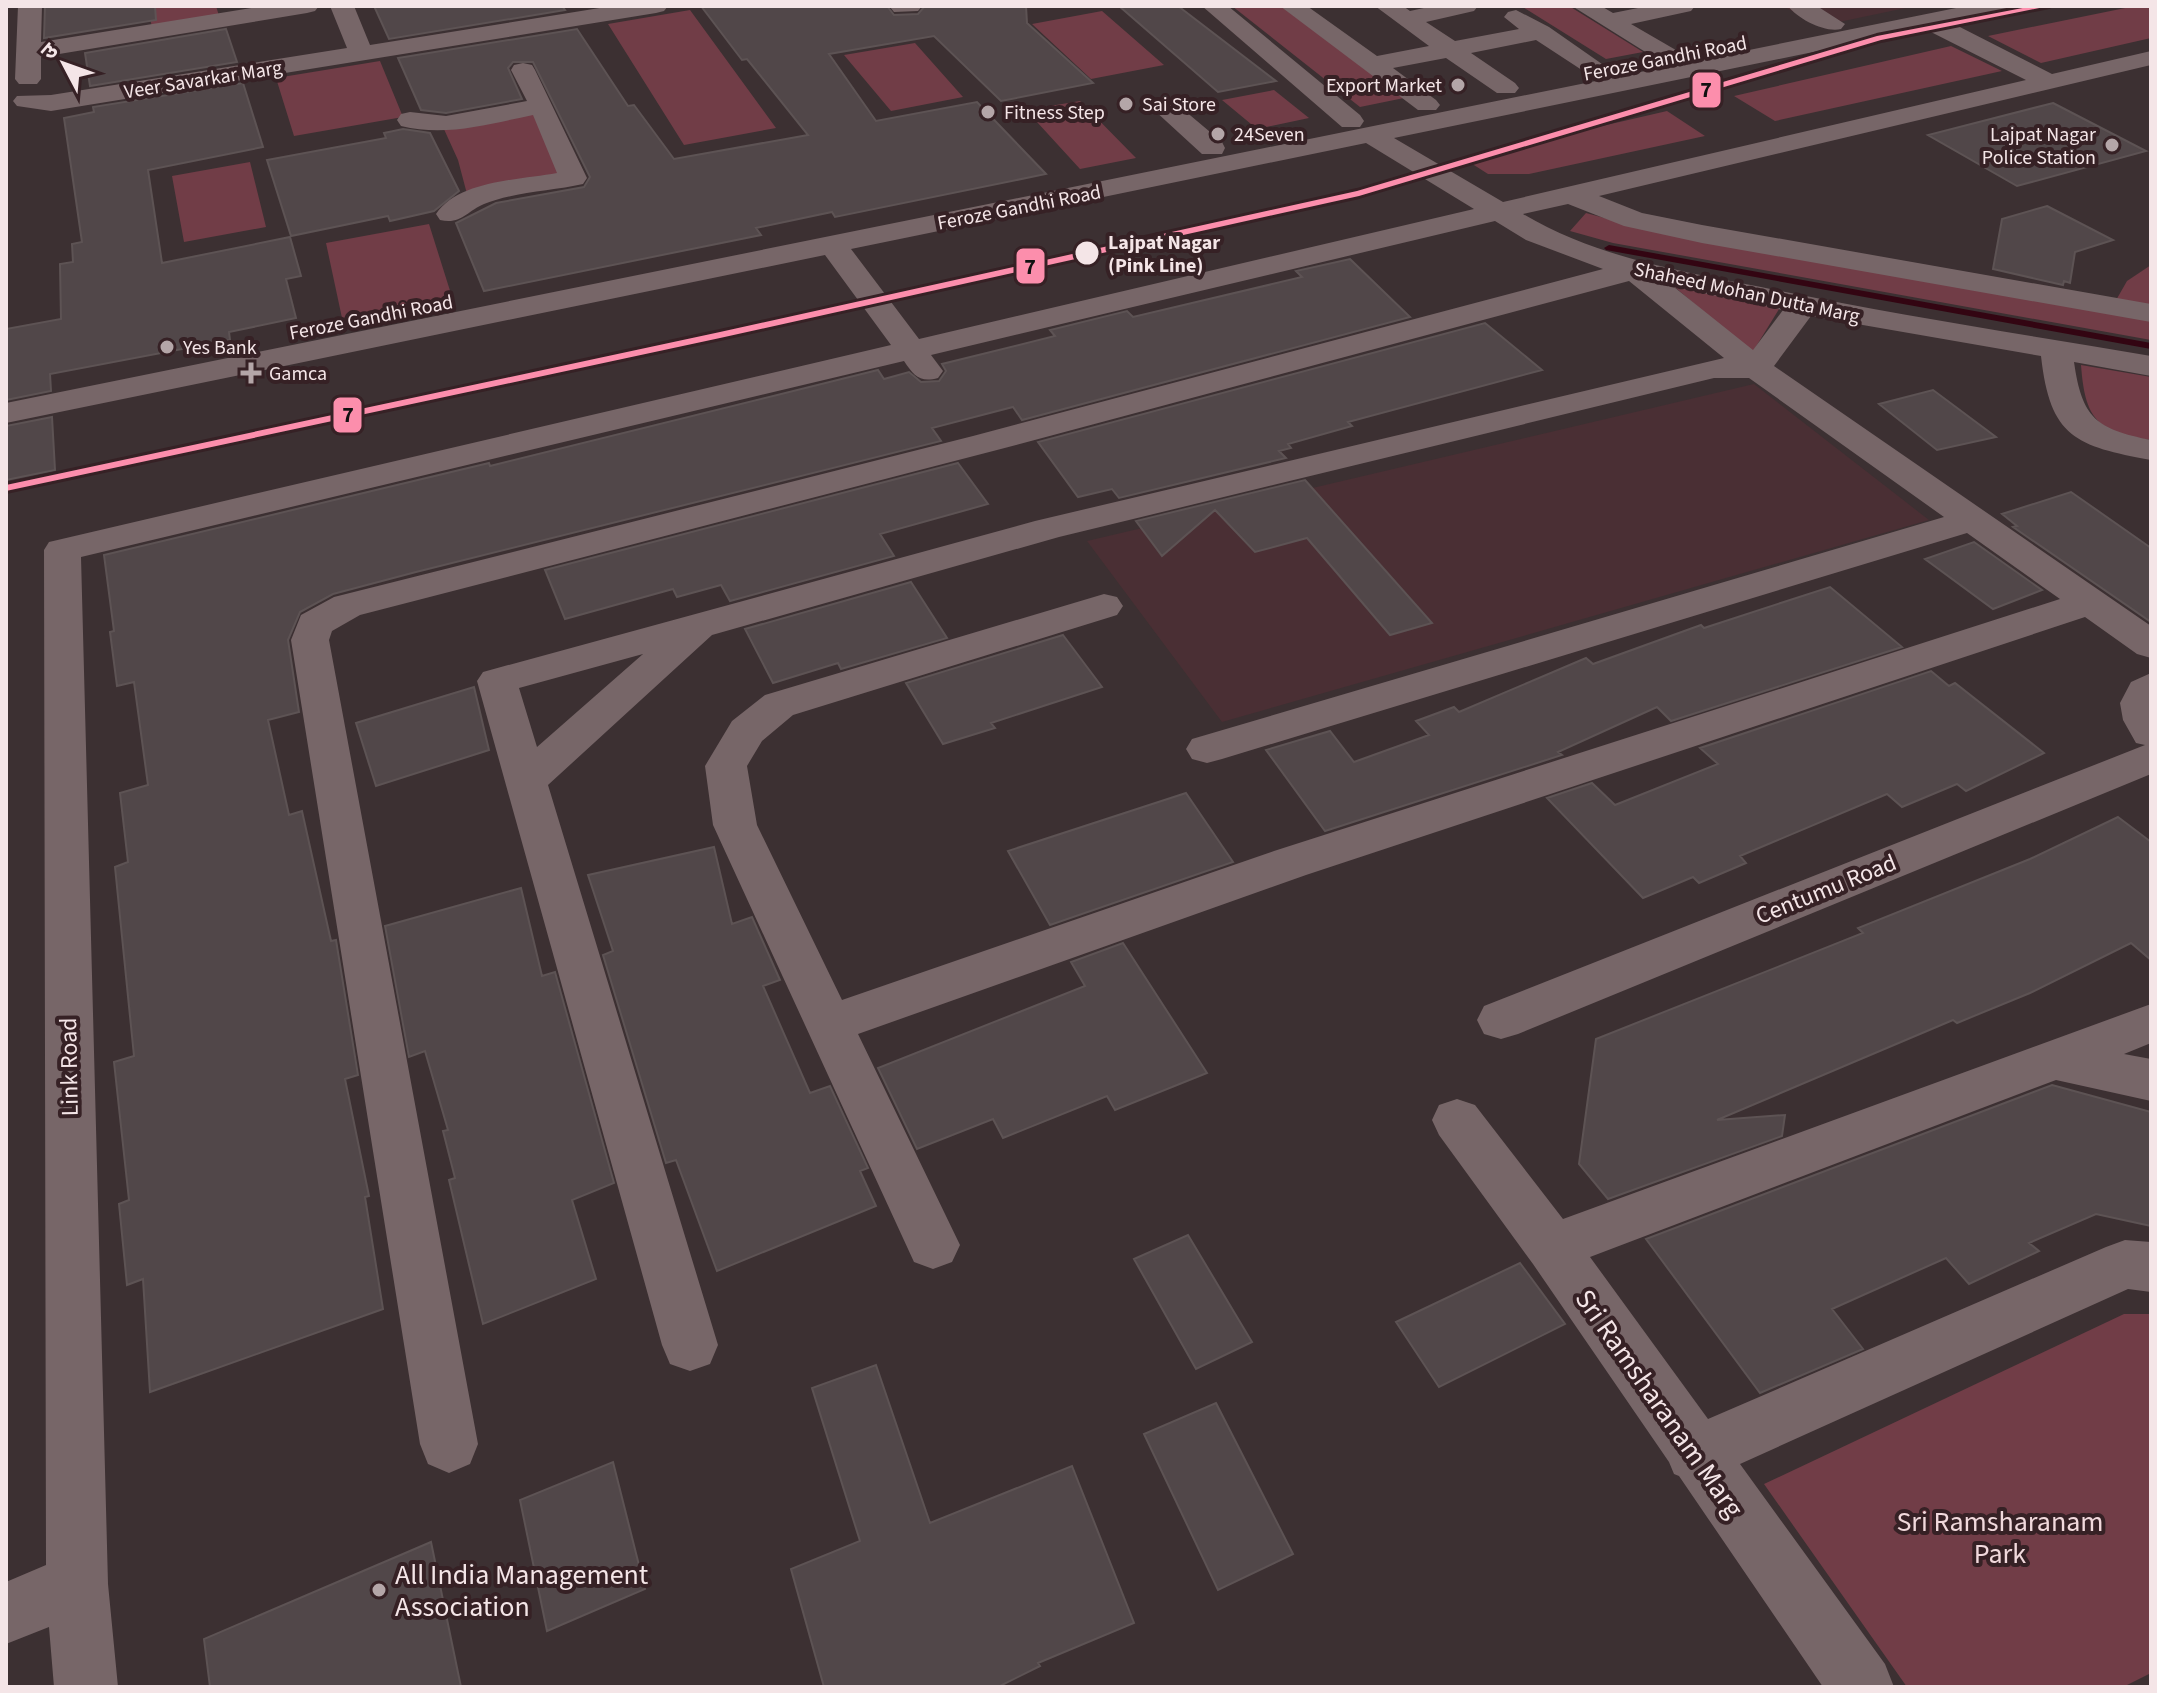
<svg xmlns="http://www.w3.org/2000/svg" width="2157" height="1693" font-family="'Source Sans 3','Noto Sans Devanagari',sans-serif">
  <rect width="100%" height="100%" fill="#3c3032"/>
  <path fill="#4a2f34" d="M1783,6H1915L1820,26Z
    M1754,384L1929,520L1222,722L1087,541Z"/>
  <path fill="#713d47" d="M147,6H216L220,19L153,31Z
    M1232,6H1281L1404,98L1360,107Z
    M1569,6L1643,52L1606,59L1523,7Z
    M2135,6H2151V38L2041,63L1988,36Z
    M690,10L776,128L684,145L608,24Z
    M1102,11L1164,65L1091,79L1032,24Z
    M915,43L963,97L891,111L844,55Z
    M1951,46L2002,71L1775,121L1734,96Z
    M380,61L403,117L294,136L276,78Z
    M1274,90L1309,118L1257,129L1222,100Z
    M1080,101L1136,158L1080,169L1026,110Z
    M534,110L565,175L467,194L458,160L443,127Z
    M1667,111L1705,136L1529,174H1488L1463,158Z
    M250,162L266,227L184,242L172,176Z
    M1586,213L1627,224L2151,319V340L1613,243L1570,231Z
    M429,224L452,297L342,318L326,243Z
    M2151,265V308L2115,302L2127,281Z
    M1670,283L1784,301L1752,353Z
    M2081,365L2151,377V440C2096,432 2085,418 2081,365Z
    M2124,1314H2151V1673L2123,1687H1907L1764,1484Z"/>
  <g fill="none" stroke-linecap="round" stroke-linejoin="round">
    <path fill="#330512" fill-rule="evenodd" d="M1609,245L2151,343V349L1606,250L1604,248Z"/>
  </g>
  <path fill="#514749" stroke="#5d5354" stroke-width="2" d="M45,6H155L156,20L44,38Z
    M374,6H562L565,10L389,39Z
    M701,6H887L894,15L918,14L925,6H1026L1027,23L1093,83L1001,101L934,36L829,54L876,121L977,102L1046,174L835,217L832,212L756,228L761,235L484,291L456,223L496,203L584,187L590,177L533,62H513L508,68L522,99L446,113L421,110L398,58L577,29L628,106L634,105L674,159L808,135L747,59L742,60Z
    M1119,6H1178L1276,81L1218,92Z
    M226,29L237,62L90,86L85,53Z
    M243,83L263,147L148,170L162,263L290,237L301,276L286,279L296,318L229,332L230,340L50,374L51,391L6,400V329L61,319L60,264L73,262L72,244L82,242L64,118L94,112L93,107Z
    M2053,103L2146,151L2017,186L1928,135Z
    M403,129L430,133L459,191L434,211L390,221L388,216L291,236L267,160L386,138L384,133Z
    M2047,206L2113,240L2075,252L2070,283L2064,281L2063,285L1993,269L2002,219Z
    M1350,259L1410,317L1022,420L1013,407L932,428L941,441L416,572L333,594L300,612L288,640L299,712L268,720L289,815L302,811L331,941L336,940L358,1075L345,1079L369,1196L365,1197L383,1309L150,1392L143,1279L127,1285L119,1204L129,1200L114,1062L134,1056L115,867L128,862L120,793L148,785L134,682L117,686L110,632L114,631L104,555L489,463L490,466L878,370L884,379L909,372L921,382L939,381L946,371L942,364L1055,336L1050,330L1127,311L1133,317L1302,277L1296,271Z
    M1485,323L1542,370L1348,422L1352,426L1288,444L1291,448L1279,451L1286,458L1119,498L1112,489L1078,497L1038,442Z
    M1933,390L1996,437L1937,450L1879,404Z
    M52,417L55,470L6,480V426Z
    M958,463L988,504L880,534L894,556L730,601L721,585L677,597L673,589L565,619L545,570Z
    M1305,480L1432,623L1390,635L1307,538L1255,552L1215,510L1162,556L1136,521Z
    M2071,492L2151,548V622L2013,527L2017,526L2002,514Z
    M1974,542L2042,590L1993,609L1925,559Z
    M911,582L947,638L841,669L838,663L773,683L745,629Z
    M1830,587L1902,647L1671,721L1657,707L1558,752L1562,755L1325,831L1266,750L1330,731L1354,762L1429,735L1416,721L1454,707L1459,712L1586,658L1593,664L1701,625L1704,628Z
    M1063,635L1102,687L991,723L995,728L943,744L906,683Z
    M1931,671L1949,686L1955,683L2044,753L1966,791L1957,784L1902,807L1887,794L1740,856L1746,863L1699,883L1693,877L1643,898L1547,798L1592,783L1615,805L1718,764L1700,748Z
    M474,687L489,750L376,786L356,723Z
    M1186,793L1233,862L1050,925L1008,851Z
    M2118,817L2151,842V960L2131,943L2030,993L1957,1023L1953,1020L1717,1120L1785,1115L1782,1136L1608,1199L1579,1164L1596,1039L1863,933L1858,928L2030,859Z
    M714,847L732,924L752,917L780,980L763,986L810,1093L830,1086L868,1168L860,1171L876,1206L717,1271L676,1160L666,1163L603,955L613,951L588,875Z
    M521,888L542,976L555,972L614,1183L572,1200L596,1279L483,1324L449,1180L455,1178L443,1131L448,1130L425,1051L409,1057L385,926Z
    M1123,943L1207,1073L1115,1110L1107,1096L1003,1138L993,1119L917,1149L878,1068L1085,986L1071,962Z
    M2052,1085L2151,1112V1226L2096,1214L2029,1243L2039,1251L1969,1284L1946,1258L1832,1309L1863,1349L1760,1393L1646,1239Z
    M1188,1235L1252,1342L1196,1369L1134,1259Z
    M1520,1263L1565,1324L1439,1387L1396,1322Z
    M876,1365L930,1523L1072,1466L1134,1623L1038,1663L1040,1666L998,1687H824L791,1569L860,1541L812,1388Z
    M1216,1403L1293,1554L1218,1590L1144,1434Z
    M613,1462L645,1589L547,1631L520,1500Z
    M431,1542L461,1687H210L204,1639Z"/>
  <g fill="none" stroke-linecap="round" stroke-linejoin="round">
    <path fill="#776668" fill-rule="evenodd" d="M18,6H42L41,42L264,6H319L315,11L307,13L41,57V79L37,84H19L15,79Z
      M330,6H354L370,45L612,6H668L664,11L656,13L51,111L17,106L13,101L17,96L51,95L347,48Z
      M922,6L918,11L894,12L890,7Z
      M1202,6H1228L1360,115L1364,121L1360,127H1342Z
      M1280,6H1307L1377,56L1429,46L1375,6H1403L1410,11L1433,6H1478L1474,11L1426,22L1455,41L1519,29L1504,17L1508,12L1516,10L1549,27L1612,71L1609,76H1591L1536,40L1471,53L1515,83L1519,88L1515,93H1497L1446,58L1393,68L1436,100L1440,105L1436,110H1418Z
      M1572,6H1601L1613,13L1648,6H1695L1691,11L1631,24L1681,53L1684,58L1681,63H1663Z
      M1788,6H1817L1845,24L1841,29C1825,33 1798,19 1788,6Z
      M1966,6H2013L2009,11L1952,23L2052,74L2151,51V65L1599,196L1642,213L1702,225L2151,304V322L1702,243L1624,226L1568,204L1523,214C1595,257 1680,271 1761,287C1890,314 2021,334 2151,356V376L2074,362C2082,418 2096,429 2151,440V460C2076,446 2050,438 2041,356L1811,316L1774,366L2151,626V658L2137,654L2085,617L1306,875L858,1034L960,1245L952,1262L933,1269L914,1262L713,825L705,766L732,721L765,695L1104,594L1117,597L1123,606L1117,615L793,715L762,741L747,766L757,825L842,1000L1274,851L2060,599L1967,533L1222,759L1207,763L1192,759L1186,749L1192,739L1944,517L1749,378H1714L1059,537L712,635L548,785L718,1345L710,1364L690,1371L670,1364L662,1345L477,681L483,672L1035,521L1724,358L1629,281L997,450L360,615L332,631L329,640L478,1444L470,1464L449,1473L428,1464L420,1444L291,640L301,615L334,597L973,436L1603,269L1526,240L1495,221L931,355L943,371L938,378C920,383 914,376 904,361L81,557L108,1584L118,1687H54L49,1627L6,1644V1582L46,1565L44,550L49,542L891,345L825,255L6,423V403ZM1925,29L2026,80L1503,202L1394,138ZM1366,143L1474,209L919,339L851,249ZM1674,287L1783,310L1753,350ZM643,654L537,747L519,688Z
      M523,63L532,65L535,70L587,178L583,184C552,191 513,192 484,204C467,211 461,225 440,220L436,214C459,180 520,180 557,173L533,115C489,124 446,137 401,126L397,120L401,114L410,112L446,116L527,101L511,70L514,65Z
      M1163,97L1172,100L1222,142L1225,148L1222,154H1202L1154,110L1150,105L1154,100Z
      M2151,673V774L1518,1034L1501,1039L1484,1034L1477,1020L1484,1006L2145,745L2136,743L2123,720L2120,703L2131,682Z
      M2151,1004V1043L2124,1054L2151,1059V1101L2056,1080L1590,1257L1708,1419L2106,1247L2125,1240L2151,1242V1292L2128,1289L1740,1464L1885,1664L1894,1687H1823L1679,1476L1674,1474L1669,1462L1533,1264L1439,1135L1432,1120L1439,1105L1457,1099L1475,1105L1563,1219Z"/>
    <g stroke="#362125" stroke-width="6">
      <path id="metro-1" d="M2033,6H2049L1881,40L1359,196L720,338L6,491V485L720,332L1357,191L1877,36Z"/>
    </g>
    <use href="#metro-1" fill="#fc8eac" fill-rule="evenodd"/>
  </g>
  <g fill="#b4a6a8" stroke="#362125" stroke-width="3">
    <circle cx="1458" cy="85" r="8"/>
    <circle cx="1126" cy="104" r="8"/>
    <circle cx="988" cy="112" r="8"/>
    <circle cx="1218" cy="134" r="8"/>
    <circle cx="2112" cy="145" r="8"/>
    <circle cx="167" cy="347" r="8"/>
    <path d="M247 361h8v8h8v8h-8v8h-8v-8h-8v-8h8z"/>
    <circle cx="379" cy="1590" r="8"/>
  </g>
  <circle fill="#f4e5e7" stroke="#362125" stroke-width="3" cx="1087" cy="253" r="13"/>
  <g text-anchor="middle" stroke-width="8" stroke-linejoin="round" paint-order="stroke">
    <g font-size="20" fill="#f4e5e7" stroke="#362125">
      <text transform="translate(1665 58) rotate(-11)" y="7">Feroze Gandhi Road</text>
      <text transform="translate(203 79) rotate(-9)" y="7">Veer Savarkar Marg</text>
      <text transform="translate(1019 207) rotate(-11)" y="7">Feroze Gandhi Road</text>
      <text transform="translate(1747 292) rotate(12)" y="7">Shaheed Mohan Dutta Marg</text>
      <text transform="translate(371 317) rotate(-11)" y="7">Feroze Gandhi Road</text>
    </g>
    <g font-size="20" fill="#f4e5e7" stroke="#362125" text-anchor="start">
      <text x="1442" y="92" text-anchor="end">Export Market</text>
      <text x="1142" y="111">Sai Store</text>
      <text x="1004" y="119">Fitness Step</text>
      <text x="1234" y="141">24Seven</text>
      <text x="2096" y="141" text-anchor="end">Lajpat Nagar<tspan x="2096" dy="23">Police Station</tspan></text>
      <text x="183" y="354">Yes Bank</text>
      <text x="269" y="380">Gamca</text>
    </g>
    <g font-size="20" font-weight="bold" fill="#f4e5e7" stroke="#362125" text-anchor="start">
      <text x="1108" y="249">Lajpat Nagar<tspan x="1108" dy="23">(Pink Line)</tspan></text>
    </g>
    <g font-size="24" fill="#f4e5e7" stroke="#362125">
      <text transform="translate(1826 889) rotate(-22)" y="8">Centumu Road</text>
      <text transform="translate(69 1067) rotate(-91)" y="8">Link Road</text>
    </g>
    <g font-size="28" fill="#f4e5e7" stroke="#362125">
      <text transform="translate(1660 1403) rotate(55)" y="10">Sri Ramsharanam Marg</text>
    </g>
    <g font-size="28" fill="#f1d9dc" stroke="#362125">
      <text x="2000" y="1531">Sri Ramsharanam<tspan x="2000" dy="32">Park</tspan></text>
    </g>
    <g font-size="28" fill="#f4e5e7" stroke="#362125" text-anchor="start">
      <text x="395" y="1584">All India Management<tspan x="395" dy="32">Association</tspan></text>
    </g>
  </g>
  <g stroke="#362125" stroke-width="3">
    <rect x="1691" y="71" width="31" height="38" rx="8" fill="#fc8eac"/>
    <rect x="1015" y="247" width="31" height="38" rx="8" fill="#fc8eac"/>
    <rect x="332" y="396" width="31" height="38" rx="8" fill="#fc8eac"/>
  </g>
  <g font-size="22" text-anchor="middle" font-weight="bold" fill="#111">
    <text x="1706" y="97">7</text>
    <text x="1030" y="274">7</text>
    <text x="348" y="422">7</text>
  </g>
  <rect width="2157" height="1693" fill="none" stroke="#f4e5e7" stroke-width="16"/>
  <g transform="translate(64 64) rotate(311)" stroke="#362125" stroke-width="6" paint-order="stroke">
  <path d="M0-6L14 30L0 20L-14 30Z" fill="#f4e5e7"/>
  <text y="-12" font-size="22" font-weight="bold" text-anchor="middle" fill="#f4e5e7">उ</text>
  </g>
</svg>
